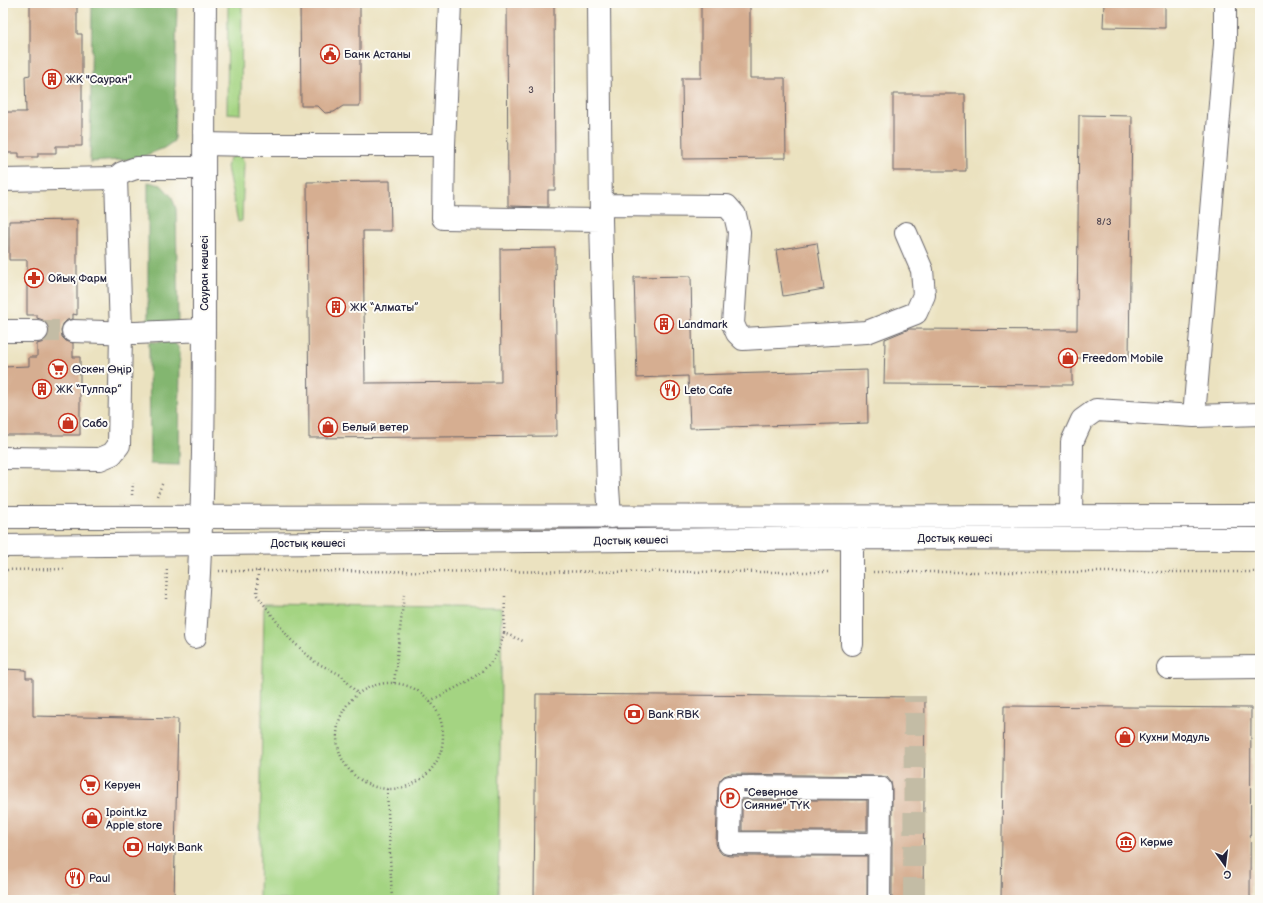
<svg xmlns="http://www.w3.org/2000/svg" width="1263" height="903" font-family="'Balsamiq Sans',sans-serif">
  <rect width="100%" height="100%" fill="#fdfcf7"/>
  <filter id="ink" filterUnits="userSpaceOnUse"><feTurbulence type="fractalNoise" baseFrequency=".025" numOctaves="2"/><feDisplacementMap in="SourceGraphic" scale="8" xChannelSelector="R" yChannelSelector="G"/><feConvolveMatrix kernelMatrix="1 2 1 2 8 2 1 2 1" color-interpolation-filters="sRGB"/></filter>
  <filter id="wash" filterUnits="userSpaceOnUse"><feTurbulence type="fractalNoise" baseFrequency=".012" numOctaves="4" result="noise"/><feDisplacementMap in="SourceGraphic" scale="16" xChannelSelector="R" yChannelSelector="G"/><feGaussianBlur stdDeviation="0.9" result="paint"/><feColorMatrix in="noise" values="0 0 0 0 0 0 0 0 0 0 0 0 0 0 0 0 0 1.4 0 .05"/><feComposite in="paint" operator="in"/></filter>
  <g filter="url(#wash)">
    <rect width="100%" height="100%" fill="#ebe2c0"/>
    <path fill="#a4d482" stroke="#637b5e" d="M228,3H242L241,114L227,113Z
      M233,156L241,157L244,163L242,221L238,222L227,167L230,158Z
      M264,604L502,608L498,900H259Z"/>
    <path fill="#83b670" stroke="#526c56" d="M92,3H177L174,141L164,148L136,159L90,162Z
      M148,182L161,185L172,197L176,209L178,324H148Z
      M149,342H174L178,347L180,352L179,465L150,464Z"/>
    <g id="blocks">
      <path fill="#d6ae91" d="M30,3H77V34H82V146H56V153H38V157H19V153H3V112H26L25,76L30,75Z
        M300,3H360V106H343L334,112L325,113L318,106H301Z
        M507,3H554L555,190H548V207L508,206Z
        M701,3H750V78H785L786,158L683,159L682,78H701Z
        M1104,3H1165V28L1103,27Z
        M893,94H965L966,171H893Z
        M1079,115L1132,116L1129,358H1072V385L884,384L885,339L909,329L1077,330Z
        M390,181L391,231H363L365,383L501,382L500,249L555,248L557,436L309,438L307,182Z
        M77,220V315L73,314V319L67,320L63,324L61,331L62,337L66,341L73,343V357H80V435H3V367L29,366V357H37V344L44,342L48,337L49,331L48,324L43,320L37,318V315H27V260H9V221Z
        M817,243L824,289L783,296L776,250Z
        M691,276L693,375L867,370L868,423L690,428L688,376L637,378L634,277Z
        M3,669L26,670V678H33V716L178,719L174,900H3Z
        M536,694L925,697L923,900H892V788L891,782L887,777L880,776L730,774L724,776L720,780L718,787L716,843L718,849L722,854L729,856H867V900H534Z
        M1004,706L1251,708L1250,900H1001Z
        M742,800H867V831H742Z"/>
    </g>
  </g>
  <g filter="url(#ink)">
    <use href="#blocks" fill-opacity="0" stroke="#68656a" stroke-width="1"/>
    <g fill="none" stroke-linecap="round" stroke-linejoin="round">
      <path stroke="#c3bca5" stroke-width="22" stroke-dasharray="22 11" stroke-linecap="butt" d="M37,331H73
        M914,900L915,696"/>
      <g stroke="#68656a" stroke-width="24">
        <path id="minor" d="M450,3L444,145L443,218L601,220
          M599,3L601,220L608,488L610,517
          M204,144L254,145H444
          M3,180L116,178L122,173L136,168H204
          M601,205L727,206L735,215L739,232L733,324L737,333L743,339L867,332L916,313L924,295L922,270L906,233
          M3,331H37
          M73,331L136,333L204,330
          M1194,416L1225,44V3
          M3,458L100,459L112,454L119,445L121,332L116,178
          M1071,516L1072,442L1082,420L1096,410L1194,416L1260,414
          M3,517L1260,516
          M3,546L852,538L1260,539
          M195,637C205,504 204,370 204,236C204,158 204,81 205,3
          M852,644V538
          M1168,668L1260,667
          M879,900L880,788L730,787L729,843L880,844"/>
      </g>
      <path stroke="#68656a" stroke-width="2.5" stroke-dasharray="1 3" stroke-linecap="butt" d="M132,495L133,483
        M157,496L163,482
        M3,570L64,569
        M219,571L830,572
        M258,571L257,595L289,638L315,662L341,675L358,694
        M873,572H1260
        M505,596L504,633L523,641
        M166,599L167,568
        M337 736a53 53 0 1 1 106 0a53 53 0 1 1-106 0Z
        M394,683L404,595
        M430,701C454,688 484,677 497,653C501,647 502,639 504,633
        M387,789L392,900"/>
      <use href="#minor" stroke="#fff" stroke-width="22"/>
    </g>
  </g>
  <defs>
    <g id="civic-ring" transform="scale(1)"><circle r="9.5" fill="#fdfcf7" stroke="#c8321e" stroke-width="1.5"/><path d="M-.6-6.5H3V-4.5H.6V-3L4-1V1h2V6H-6V1h2V-1L-.6-3ZM-1.2 2.5V6h2.4V2.5Z" fill="#c8321e"/></g>
    <g id="building-ring" transform="scale(1)"><circle r="9.5" fill="#fdfcf7" stroke="#c8321e" stroke-width="1.5"/><path d="M-4-6H4V6H1V3H-1V6H-4ZM-2.5-4.3h1.7v1.8h-1.7ZM.8-4.3h1.7v1.8H.8ZM-2.5-1h1.7V.8h-1.7ZM.8-1h1.7V.8H.8Z" fill="#c8321e"/></g>
    <g id="pharmacy-ring" transform="scale(1)"><circle r="9.5" fill="#fdfcf7" stroke="#c8321e" stroke-width="1.5"/><path d="M-2-6h4v4h4v4h-4v4h-4v-4h-4v-4h4Z" fill="#c8321e"/></g>
    <g id="shop-ring" transform="scale(1)"><circle r="9.5" fill="#fdfcf7" stroke="#c8321e" stroke-width="1.5"/><path d="M-5-2.5h2.3a2.7 3.5 0 0 1 5.4 0H5L5.5 6h-11ZM-1.5-2.5h3a1.5 2.3 0 0 0-3 0Z" fill="#c8321e"/></g>
    <g id="supermarket-ring" transform="scale(1)"><circle r="9.5" fill="#fdfcf7" stroke="#c8321e" stroke-width="1.5"/><path d="M-6-5.5h2.5l.6 2H6L4.5 2H-2.5L-4.4-4H-6ZM-1.5 3.2a1.3 1.3 0 1 0 .1 0ZM3 3.2a1.3 1.3 0 1 0 .1 0Z" fill="#c8321e"/></g>
    <g id="restaurant-ring" transform="scale(1)"><circle r="9.5" fill="#fdfcf7" stroke="#c8321e" stroke-width="1.5"/><path d="M-5-6h1v4h1v-4h1v4h1v-4h1v5L-1.5 .5V6h-2V.5L-5-1ZM5-6V6H3V1.5H1.5Q1.5-4 5-6Z" fill="#c8321e"/></g>
    <g id="bank-ring" transform="scale(1)"><circle r="9.5" fill="#fdfcf7" stroke="#c8321e" stroke-width="1.5"/><path d="M-6-4H6V4H-6ZM0-2.3a2.3 2.3 0 1 0 0 4.6a2.3 2.3 0 1 0 0-4.6Z" fill="#c8321e"/></g>
    <g id="parking-ring" transform="scale(1)"><circle r="9.5" fill="#fdfcf7" stroke="#c8321e" stroke-width="1.5"/><path d="M-3.5-5.5H1a3.5 3.5 0 0 1 0 7H-1V5.5H-3.5ZM-1-3.4V-.6H.8a1.4 1.4 0 0 0 0-2.8Z" fill="#c8321e"/></g>
    <g id="museum-ring" transform="scale(1)"><circle r="9.5" fill="#fdfcf7" stroke="#c8321e" stroke-width="1.5"/><path d="M0-6L6-3V-2H-6V-3ZM-5-1h2V3h-2ZM-1-1h2V3h-2ZM3-1h2V3H3ZM-6 4H6V6H-6Z" fill="#c8321e"/></g>
  </defs>
  <g fill-rule="evenodd">
    <use href="#civic-ring" x="330" y="54"/>
    <use href="#building-ring" x="52" y="79"/>
    <use href="#pharmacy-ring" x="34" y="278"/>
    <use href="#building-ring" x="336" y="307"/>
    <use href="#building-ring" x="664" y="324"/>
    <use href="#shop-ring" x="1068" y="358"/>
    <use href="#supermarket-ring" x="58" y="369"/>
    <use href="#building-ring" x="42" y="389"/>
    <use href="#restaurant-ring" x="670" y="390"/>
    <use href="#shop-ring" x="68" y="423"/>
    <use href="#shop-ring" x="328" y="427"/>
    <use href="#bank-ring" x="634" y="714"/>
    <use href="#shop-ring" x="1125" y="737"/>
    <use href="#supermarket-ring" x="90" y="785"/>
    <use href="#parking-ring" x="730" y="798"/>
    <use href="#shop-ring" x="92" y="818"/>
    <use href="#museum-ring" x="1126" y="842"/>
    <use href="#bank-ring" x="133" y="847"/>
    <use href="#restaurant-ring" x="75" y="878"/>
  </g>
  <g text-anchor="middle" stroke-width="4" stroke-linejoin="round" paint-order="stroke">
    <g font-size="9" fill="#4f4550">
      <text x="531" y="93">3</text>
      <text x="1104" y="225">8/3</text>
    </g>
    <g font-size="11" fill="#22223b" stroke="#fdfcf7" text-anchor="start">
      <text x="344" y="58">Банк Астаны</text>
      <text x="66" y="83">ЖК "Сауран"</text>
      <text x="48" y="282">Ойық Фарм</text>
      <text x="350" y="311">ЖК “Алматы”</text>
      <text x="678" y="328">Landmark</text>
      <text x="1082" y="362">Freedom Mobile</text>
      <text x="72" y="373">Өскен Өңір</text>
      <text x="56" y="393">ЖК “Тулпар”</text>
      <text x="684" y="394">Leto Cafe</text>
      <text x="82" y="427">Сабо</text>
      <text x="342" y="431">Белый ветер</text>
      <text x="648" y="718">Bank RBK</text>
      <text x="1139" y="741">Кухни Модуль</text>
      <text x="104" y="789">Керуен</text>
      <text x="744" y="796">"Северное<tspan x="744" dy="13">Cияние" ТҮК</tspan></text>
      <text x="106" y="816">Ipoint.kz<tspan x="106" dy="13">Apple store</tspan></text>
      <text x="1140" y="846">Көрме</text>
      <text x="147" y="851">Halyk Bank</text>
      <text x="89" y="882">Paul</text>
    </g>
    <g font-size="11" fill="#22223b" stroke="#fdfcf7">
      <text transform="translate(204 273) rotate(-90)" y="4">Сауран көшесі</text>
      <text x="955" y="542">Достық көшесі</text>
      <text transform="translate(631 540) rotate(-1)" y="4">Достық көшесі</text>
      <text x="308" y="547">Достық көшесі</text>
    </g>
  </g>
  <rect width="1263" height="903" fill="none" stroke="#fdfcf7" stroke-width="16"/>
  <g transform="translate(1225 865) rotate(166)" stroke="#fdfcf7" stroke-width="3" paint-order="stroke">
  <path d="M0-3L7 15L0 10L-7 15Z" fill="#22223b"/>
  <text y="-6" font-size="11" font-weight="bold" text-anchor="middle" fill="#22223b">С</text>
  </g>
</svg>
